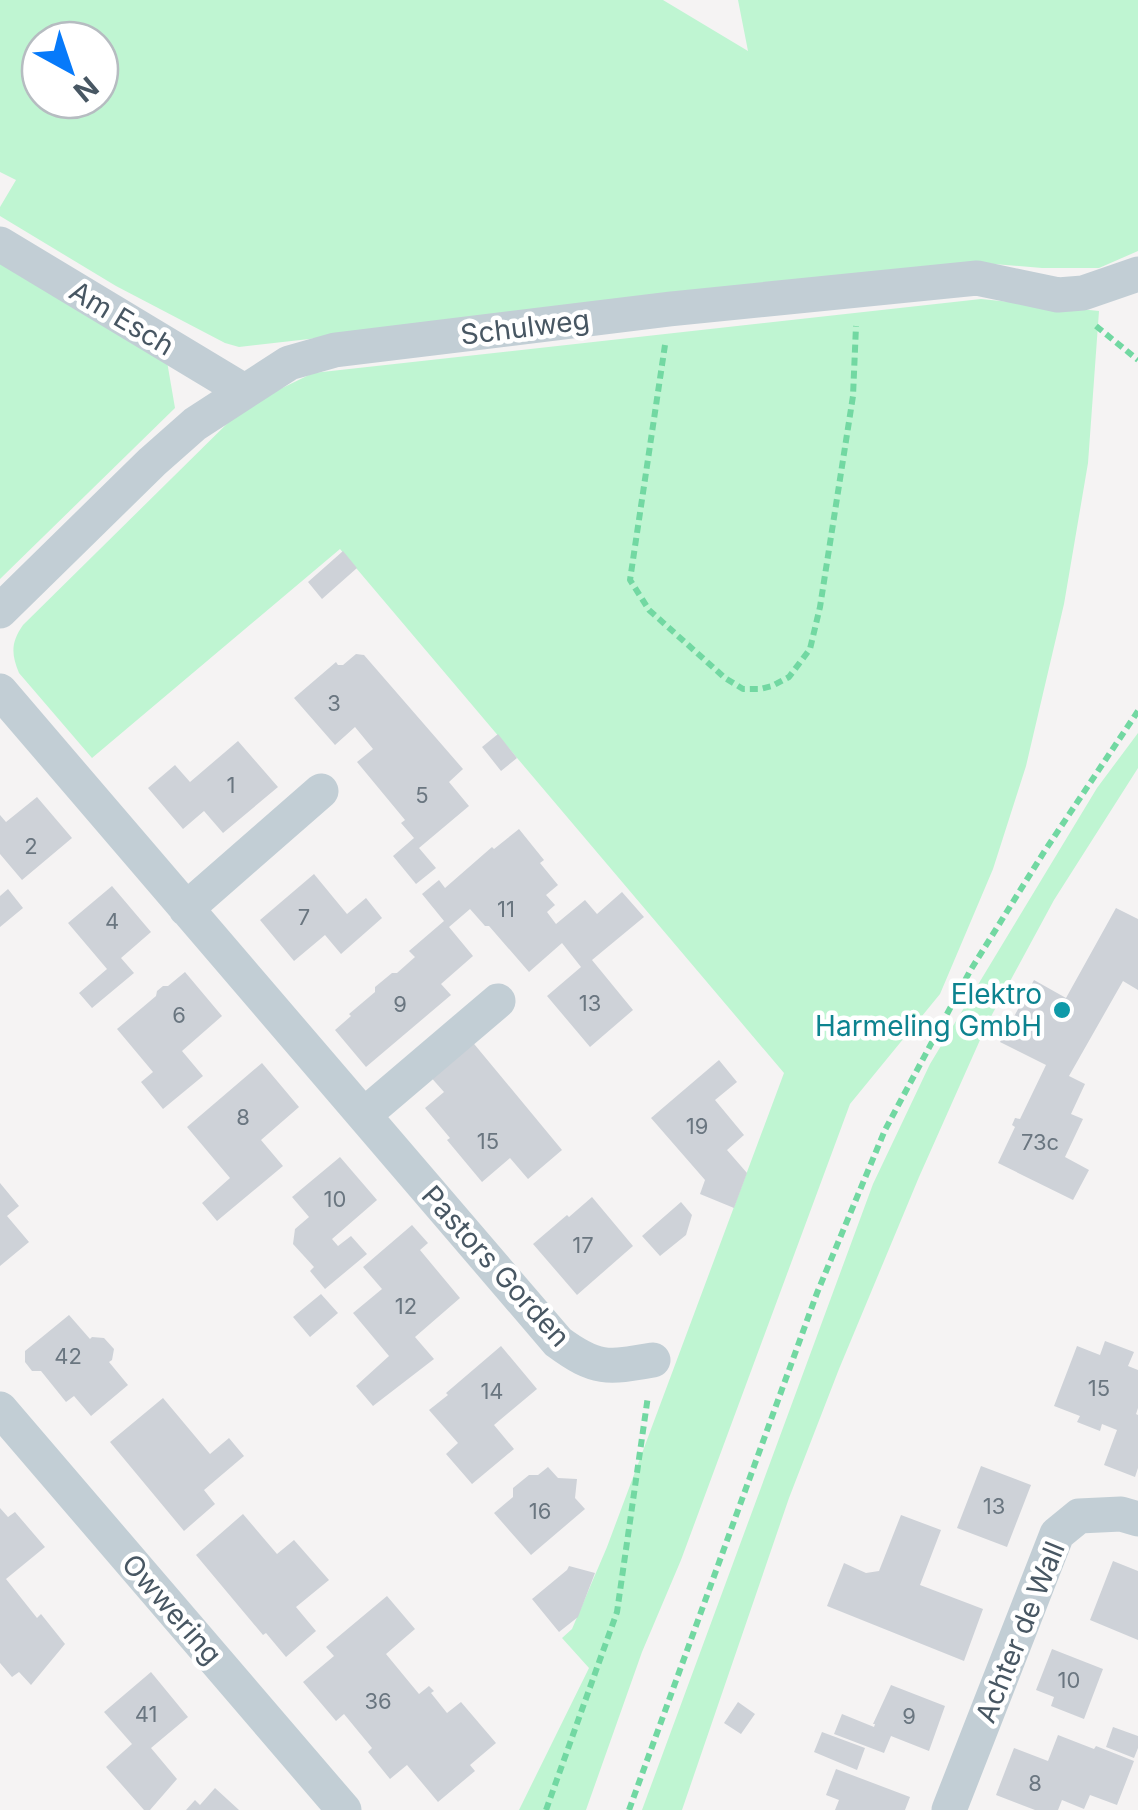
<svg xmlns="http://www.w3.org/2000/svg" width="1138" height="1810" font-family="Inter,sans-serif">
  <rect width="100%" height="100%" fill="#f5f3f3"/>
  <path fill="#bff5d2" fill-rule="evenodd" d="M0,0H663L748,51L738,0H1138V251L1099,268H1042L981,263L239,347L225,343L116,286L0,216V207L16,180L0,172ZM40,40H100V100H40Z
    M0,246L164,344L175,408L0,579Z
    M981,299L1099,311L1088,463L1064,604L1026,766L993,869L940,994L850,1104L681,1560L642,1652L586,1810H519L589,1668L562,1638L572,1629L607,1547L784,1073L340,549L92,758L19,673C11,654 11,642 23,625L245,406L313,373Z
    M1138,733V768L1054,900L988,1022L919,1177L839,1369L789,1498L682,1810H642L873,1184L930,1064L1097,788Z"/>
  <path fill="#ced2d8" d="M343,551L357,568L322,599L308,582Z
    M356,654L364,655L463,769L449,782L469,806L419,848L436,868L416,884L393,856L414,838L401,823L405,820L357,762L373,749L355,727L335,745L294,698L336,662L338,665H343Z
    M498,734L517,758L501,771L482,747Z
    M238,741L278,787L223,833L204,811L183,829L148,788L175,765L190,782Z
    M37,797L72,838L22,880L0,854V815L6,822Z
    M519,829L544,860L540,863L558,885L546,895L555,905L547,912L556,924L585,900L597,914L622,892L644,917L592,960L633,1010L590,1047L547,996L581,967L562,943L529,972L489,926H485L470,909L449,927L473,956L441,984L451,995L366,1067L335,1030L351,1016L349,1014L375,992V987L392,973H397L415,957L409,951L444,921L422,894L439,880L445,888L492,847L494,849Z
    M314,874L347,914L366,898L382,918L341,954L325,935L294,961L260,920Z
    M112,886L151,932L121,958L134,973L92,1008L79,993L107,969L68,923Z
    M8,889L23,908L0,927V896Z
    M1116,908L1138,919V990L1123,981L1069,1076L1085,1084L1071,1114L1083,1119L1065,1157L1089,1170L1073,1200L998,1163L1015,1127L1012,1125L1015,1118L1020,1119L1046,1065L1000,1042L1034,980L1066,998Z
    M185,972L222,1016L182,1051L203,1076L163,1109L141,1082L153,1072L117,1029L156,996L157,991L163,986H168Z
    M470,1039L562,1150L528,1179L510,1158L482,1182L447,1140L450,1138L425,1108L444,1092L428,1074Z
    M719,1060L737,1082L715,1100L744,1135L727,1150L747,1173L734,1208L700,1194L705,1180L651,1118Z
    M262,1063L299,1107L261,1140L283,1166L217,1221L202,1203L230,1178L187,1127Z
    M340,1157L377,1200L332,1239L338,1246L351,1236L367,1254L325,1289L310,1271L314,1267L293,1244L295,1229L309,1217L292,1197Z
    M0,1183L19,1206L7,1216L29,1242L0,1266Z
    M592,1197L633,1246L577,1295L533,1244L567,1215L569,1217Z
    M681,1202L692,1215L686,1235L660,1256L642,1236Z
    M412,1225L428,1243L420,1250L460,1298L415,1337L434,1359L373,1406L356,1386L389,1356L353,1313L382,1289L363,1267Z
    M321,1294L338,1313L310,1337L293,1317Z
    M69,1315L90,1339L92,1337L104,1338L114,1349L112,1360L109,1362L128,1385L91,1416L74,1396L66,1402L41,1371H32L25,1362V1351Z
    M1105,1341L1134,1352L1128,1366L1138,1370V1408L1136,1414L1138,1415V1468L1135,1477L1104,1465L1117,1430L1102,1424L1100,1431L1077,1422L1080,1416L1054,1406L1077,1346L1100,1355Z
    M501,1346L537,1389L494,1425L514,1449L472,1484L446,1454L458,1443L429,1410L448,1395L446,1393Z
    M163,1398L210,1454L229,1438L244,1456L204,1490L215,1504L184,1531L110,1442Z
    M981,1466L1031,1485L1007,1547L957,1528Z
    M548,1467L558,1478L577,1479L575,1498L585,1509L531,1555L494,1513L513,1497V1488L529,1475H538Z
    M0,1508L8,1517L15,1512L45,1547L6,1579L37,1618L41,1614L65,1644L31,1685L19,1672L12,1677L0,1663Z
    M243,1514L277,1554L294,1540L329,1580L296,1607L316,1631L286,1657L266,1633L263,1635L196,1555Z
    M901,1515L941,1530L920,1585L983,1609L964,1661L827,1606L844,1563L866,1573L879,1571Z
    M1113,1561L1138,1571V1640L1090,1620Z
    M569,1566L595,1573L578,1617L559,1632L532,1599L567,1570Z
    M387,1596L415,1629L386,1654L419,1694L429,1686L434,1691L431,1693L447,1713L461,1702L496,1743L470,1765L475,1771L438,1802L407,1765L390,1779L368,1752L372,1748L344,1714L336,1721L303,1682L334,1656L326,1647Z
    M1052,1649L1103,1669L1084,1719L1051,1706L1054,1697L1036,1690Z
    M151,1672L188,1717L151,1748L177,1779L150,1810H144L106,1767L132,1744L104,1712Z
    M891,1685L945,1706L929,1751L891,1736L884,1753L834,1734L842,1714L874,1727L875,1724H873Z
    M738,1702L755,1714L741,1734L724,1723Z
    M1113,1727L1138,1736V1748L1134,1758L1106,1747Z
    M822,1732L865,1748L857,1770L814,1752Z
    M1058,1735L1094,1749L1096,1746L1134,1761L1117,1805L1090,1795L1084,1809L1062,1800L1058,1810H1035L996,1795L1014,1748L1048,1761Z
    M836,1769L910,1797L905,1810H835L839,1800L826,1795Z
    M215,1788L239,1810H186L195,1800L200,1805Z"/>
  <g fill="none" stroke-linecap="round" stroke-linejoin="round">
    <path stroke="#72d8a2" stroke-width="6" stroke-dasharray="8 5" stroke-linecap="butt" d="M1096,326L1138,360
      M665,345L630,580L649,610L725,678L743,689H760L772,686L789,677L810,649L820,607L853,396L856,326
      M546,1810L617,1612L648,1396
      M629,1810L817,1293L885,1130L970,971L1044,852L1138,711"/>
    <path stroke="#c2ced5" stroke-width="35" d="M0,244L244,391
      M0,611L152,462L195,424L289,363L335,350L670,309L977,278L1058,295L1083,293L1138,274
      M0,691L558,1342C596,1370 607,1368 653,1360
      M186,909L321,791
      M364,1115L498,1001
      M0,1409L344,1810
      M949,1810L1057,1534L1079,1516L1121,1514L1138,1519"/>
  </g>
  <circle fill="#0f9aa8" stroke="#fff" stroke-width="4" cx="1062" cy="1010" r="10"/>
  <g text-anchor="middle" stroke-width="9" stroke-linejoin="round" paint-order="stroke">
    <g font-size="22" fill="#6a7680">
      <text x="334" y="711">3</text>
      <text x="231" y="793">1</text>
      <text x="422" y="803">5</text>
      <text x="31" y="854">2</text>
      <text x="506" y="917">11</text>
      <text x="304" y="925">7</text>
      <text x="112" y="929">4</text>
      <text x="590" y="1011">13</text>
      <text x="400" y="1012">9</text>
      <text x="179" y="1023">6</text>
      <text x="243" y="1125">8</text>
      <text x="697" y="1134">19</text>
      <text x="488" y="1149">15</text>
      <text x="1040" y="1150">73c</text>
      <text x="335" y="1207">10</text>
      <text x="583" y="1253">17</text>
      <text x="406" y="1314">12</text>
      <text x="68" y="1364">42</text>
      <text x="1099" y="1396">15</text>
      <text x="492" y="1399">14</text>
      <text x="994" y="1514">13</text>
      <text x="540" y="1519">16</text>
      <text x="1069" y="1688">10</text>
      <text x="378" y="1709">36</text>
      <text x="146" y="1722">41</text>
      <text x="909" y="1724">9</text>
      <text x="1035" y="1791">8</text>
    </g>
    <g font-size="28" fill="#485763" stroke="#fff">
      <text transform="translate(122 318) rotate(31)" y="10">Am Esch</text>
      <text transform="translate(525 327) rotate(-7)" y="10">Schulweg</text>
      <text transform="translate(496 1266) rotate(48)" y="10">Pastors Gorden</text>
      <text transform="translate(172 1609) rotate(49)" y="10">Owwering</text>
      <text transform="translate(1020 1632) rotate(-68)" y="10">Achter de Wall</text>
    </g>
    <g font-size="28" fill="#0d838f" stroke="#fff" text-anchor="end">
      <text x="1042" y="1004">Elektro<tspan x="1042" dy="32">Harmeling GmbH</tspan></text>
    </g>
  </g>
  <g transform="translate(70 70) rotate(140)"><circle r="48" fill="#ffffff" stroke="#b6bcc1" stroke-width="2.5"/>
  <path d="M0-8L18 38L0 25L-18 38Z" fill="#077afa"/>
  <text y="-15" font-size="28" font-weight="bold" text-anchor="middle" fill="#485763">N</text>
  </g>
</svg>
